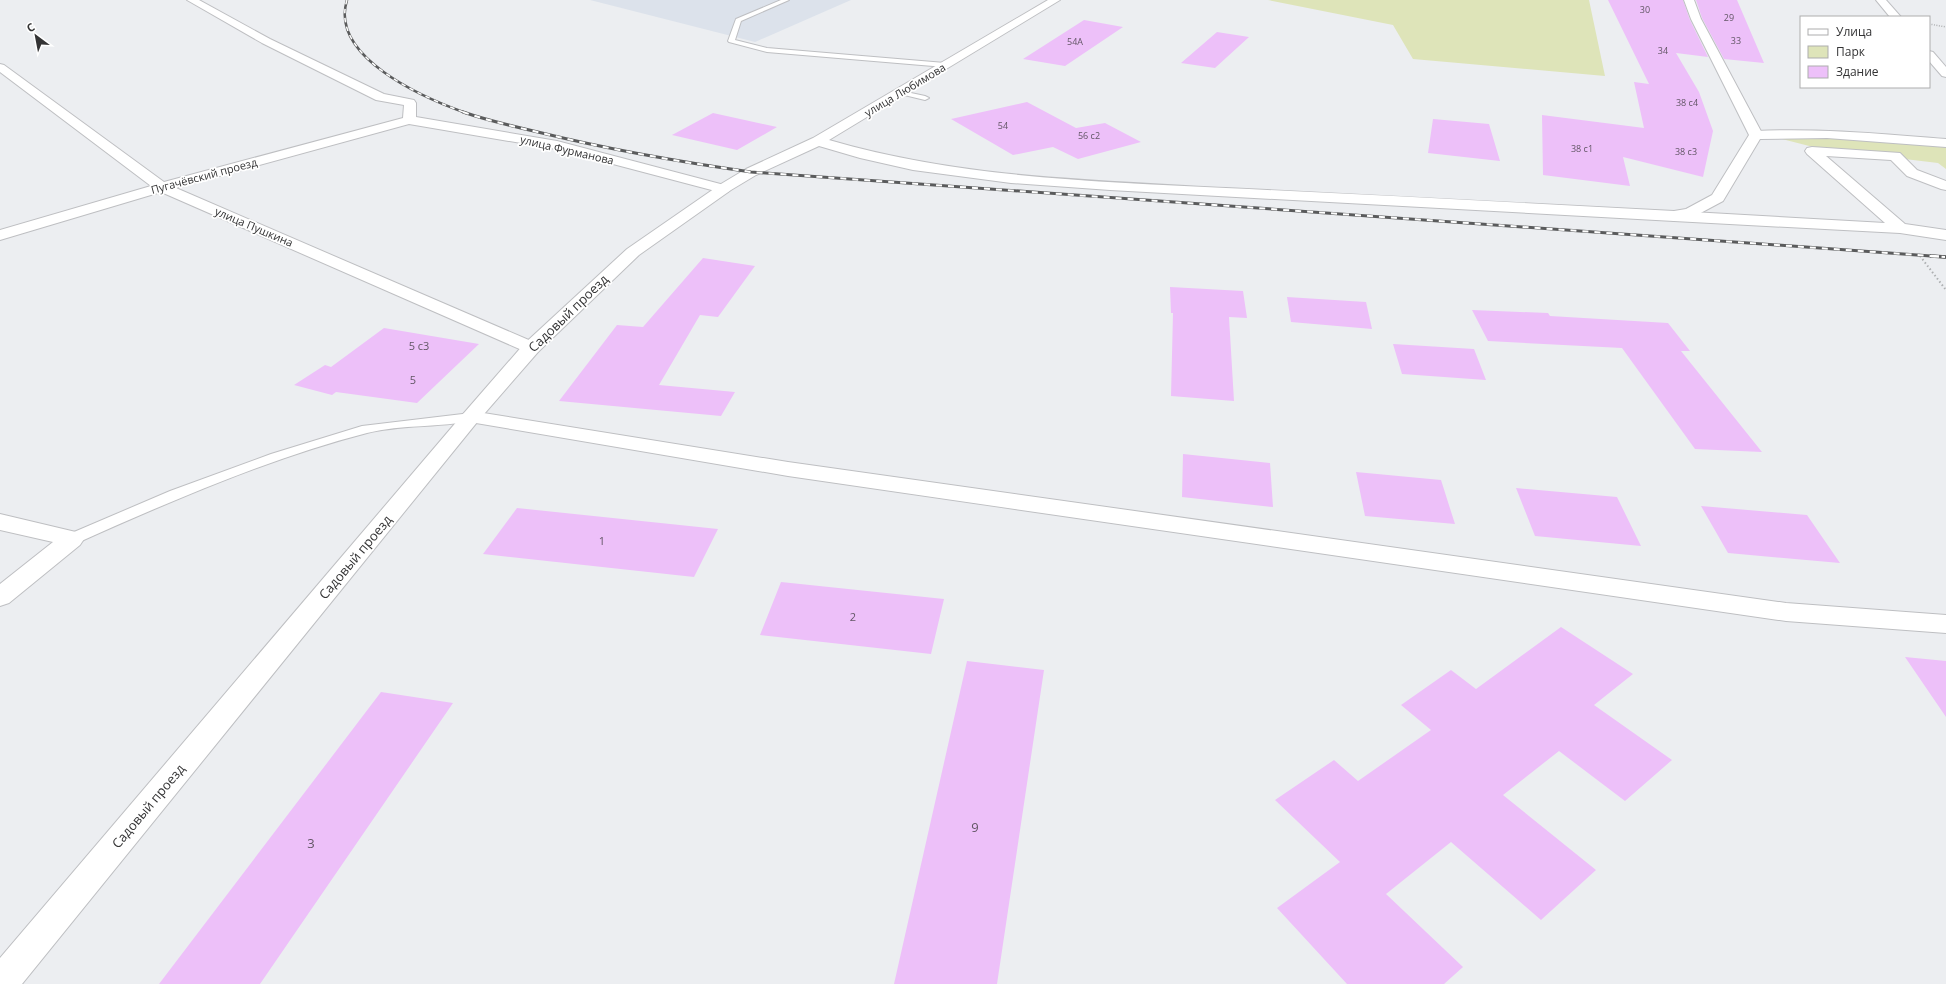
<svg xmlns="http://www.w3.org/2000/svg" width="1946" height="984" font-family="'Open Sans',sans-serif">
  <rect width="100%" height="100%" fill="#eceef1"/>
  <path fill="#dce2eb" d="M590,0H851L755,42Z"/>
  <path fill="#dee4b9" d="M1268,0H1589L1605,76L1413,59L1393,25Z
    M1778,138L1859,139L1946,145V169L1938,163L1821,149Z"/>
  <path fill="#edc0f9" d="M1608,0H1683L1690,20L1708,57L1676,53L1699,92L1713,131L1703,177L1623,157L1630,186L1543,175L1542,115L1644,128L1634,82L1649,84Z
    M1696,0H1737L1764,63L1724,59L1702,18Z
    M1084,20L1123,27L1065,66L1023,59Z
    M1217,32L1249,37L1215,68L1181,63Z
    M1027,102L1076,128L1105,123L1141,142L1078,159L1053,147L1013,155L951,119Z
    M713,113L777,127L737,150L672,135Z
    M1433,119L1489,124L1500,161L1428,153Z
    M703,258L755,266L718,317L700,315L659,385L735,392L721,416L559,401L617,325L643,327Z
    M1170,287L1243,291L1247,318L1229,317L1234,401L1171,396L1173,313H1171Z
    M1287,297L1366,302L1372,329L1291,322Z
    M1472,310L1548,313L1550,316L1668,323L1690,351H1681L1762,452L1695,449L1622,348L1488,341Z
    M384,328L479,344L417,403L336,392L332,395L294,385L325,365L331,367Z
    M1393,344L1474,349L1486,380L1402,374Z
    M1183,454L1270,463L1273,507L1182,497Z
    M1356,472L1441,480L1455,524L1365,516Z
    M1516,488L1617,497L1641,546L1535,536Z
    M1701,506L1807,515L1840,563L1728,553Z
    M517,508L718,529L694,577L483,554Z
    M781,582L944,599L931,654L760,635Z
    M1561,627L1633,674L1594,705L1672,760L1625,801L1559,751L1503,795L1596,870L1541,920L1451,842L1386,894L1463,967L1444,984H1347L1277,908L1340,862L1275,800L1334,760L1358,781L1431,730L1401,705L1451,670L1476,689Z
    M1905,657L1946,661V717Z
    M967,661L1044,670L997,984H894Z
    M381,692L453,703L260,984H159Z"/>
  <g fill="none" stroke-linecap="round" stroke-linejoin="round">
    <g stroke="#bebfc2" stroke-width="2">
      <path id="lane" d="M781,0H789L741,21L735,40L767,48L945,63L949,65L945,67L767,52L729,42L728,41L736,19Z
        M897,90L925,96L929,98L925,100L900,94H897Z
        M471,413L476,414L477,417L476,420C440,428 402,424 367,433C267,459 171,501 77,543L72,544L67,543L65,539L67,535L170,491L271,454L362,426Z"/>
    </g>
    <g stroke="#bebfc2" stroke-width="2">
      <path id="street" d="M187,0H199L270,39L384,94L414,100L416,103V117L557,141L728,186L730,189L728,192L723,193L556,149L409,124L176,188L538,344L540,348L538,352L531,354L161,192L0,240V230L151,186L0,72V64L4,65L164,182L403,118L404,105L376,100L262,43Z
        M1684,0H1694L1701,19L1763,135L1761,138H1751L1749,135L1691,19Z
        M1876,0H1886L1901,17H1890Z
        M1929,51L1933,52L1946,67V77L1942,76L1929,61Z
        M1812,147L1900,153L1917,170L1946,181V190L1941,189L1907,176L1891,160L1826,156L1905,224L1946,230V240L1900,233L1674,221L1669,219L1666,216L1669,213L1674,211L1885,223L1807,154L1805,151L1807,148Z
        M471,411L788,462L1786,603L1946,615V633L1786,621L788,476L464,421L461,417L464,413Z
        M0,514L80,533L84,539L80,545L9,603L0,606V584L53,542L0,530Z"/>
    </g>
    <g stroke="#bebfc2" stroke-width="2">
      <path id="secondary" d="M1048,0H1060L829,140C959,178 1092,181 1226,188C1376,195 1525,203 1674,211L1686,209L1712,195L1749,135L1751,132L1756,131C1820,128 1883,134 1946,139V147L1827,138L1760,139L1723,201L1695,216L1674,221L1110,190L1011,183L913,170L860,158L819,146L756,175L731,190L639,255L538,352L478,421L22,984H0V958L464,413L524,344L627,249L721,184L746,169L813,138Z"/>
    </g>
    <path stroke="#adafb1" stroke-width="1.5" stroke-dasharray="1 1.5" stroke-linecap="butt" d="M1929,24L1946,27
      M1919,254L1921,257"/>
    <path stroke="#adafb1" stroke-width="2" stroke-dasharray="1.5 2.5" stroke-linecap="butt" d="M1920,256L1946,290"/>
    <use href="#lane" fill="#fff" fill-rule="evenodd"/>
    <use href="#street" fill="#fff" fill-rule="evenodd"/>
    <use href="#secondary" fill="#fff" fill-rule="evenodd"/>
    <g stroke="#5a5b5c" stroke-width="2.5">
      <path id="rail-far2" d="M347,0C329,57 424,98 466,113"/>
    </g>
    <g stroke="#5a5b5c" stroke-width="3">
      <path id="rail-far1" d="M463,112C489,121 516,127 542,133C611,150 681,162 751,172L1945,257"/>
    </g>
    <g stroke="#5a5b5c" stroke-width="3.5">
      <path id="rail" d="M1931,256L1946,257"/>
    </g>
    <use href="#rail-far2" stroke="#fff" stroke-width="1.5" stroke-dasharray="4.5" stroke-linecap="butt"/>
    <use href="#rail-far1" stroke="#fff" stroke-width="2" stroke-dasharray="6" stroke-linecap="butt"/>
    <use href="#rail" stroke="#fff" stroke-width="2.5" stroke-dasharray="8" stroke-linecap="butt"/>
  </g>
  <g text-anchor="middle" stroke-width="3.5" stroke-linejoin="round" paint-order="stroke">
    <g font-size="9" fill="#625665">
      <text x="1645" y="13">30</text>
      <text x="1729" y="21">29</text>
      <text x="1736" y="44">33</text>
      <text x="1075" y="45">54А</text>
      <text x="1663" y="54">34</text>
      <text x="1687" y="106">38 с4</text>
      <text x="1003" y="129">54</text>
      <text x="1089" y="139">56 с2</text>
      <text x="1582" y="152">38 с1</text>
      <text x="1686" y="155">38 с3</text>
    </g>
    <g font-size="11" fill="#333334" stroke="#fff">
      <text transform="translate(905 90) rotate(-31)" y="4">улица Любимова</text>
      <text transform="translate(567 150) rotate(13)" y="4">улица Фурманова</text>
      <text transform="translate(204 176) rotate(-15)" y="4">Пугачёвский проезд</text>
      <text transform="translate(254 227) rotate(23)" y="4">улица Пушкина</text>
    </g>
    <g font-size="11" fill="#625665">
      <text x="419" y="350">5 с3</text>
      <text x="413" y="384">5</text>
      <text x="602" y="545">1</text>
      <text x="853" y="621">2</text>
    </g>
    <g font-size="13" fill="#333334" stroke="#fff">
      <text transform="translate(568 313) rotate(-44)" y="5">Садовый проезд</text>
      <text transform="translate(355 557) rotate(-50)" y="5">Садовый проезд</text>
      <text transform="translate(148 806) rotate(-50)" y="5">Садовый проезд</text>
    </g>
    <g font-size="13" fill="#625665">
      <text x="975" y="832">9</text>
      <text x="311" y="848">3</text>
    </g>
  </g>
  <rect x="1800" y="16" width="130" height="72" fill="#ffffff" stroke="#adadae"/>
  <rect x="1808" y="29" width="20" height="6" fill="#ffffff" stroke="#adadae"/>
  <text x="1836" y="36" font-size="12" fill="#333334">Улица</text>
  <rect x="1808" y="46" width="20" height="12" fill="#dee4b9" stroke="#adadae"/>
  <text x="1836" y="56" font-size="12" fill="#333334">Парк</text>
  <rect x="1808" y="66" width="20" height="12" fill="#edc0f9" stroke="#adadae"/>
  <text x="1836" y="76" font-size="12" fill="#333334">Здание</text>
  <g transform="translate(36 36) rotate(328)" stroke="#ffffff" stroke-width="3" paint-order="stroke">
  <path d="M0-3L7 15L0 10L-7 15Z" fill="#333334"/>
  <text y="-6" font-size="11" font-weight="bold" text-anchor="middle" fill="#333334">С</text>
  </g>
</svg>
